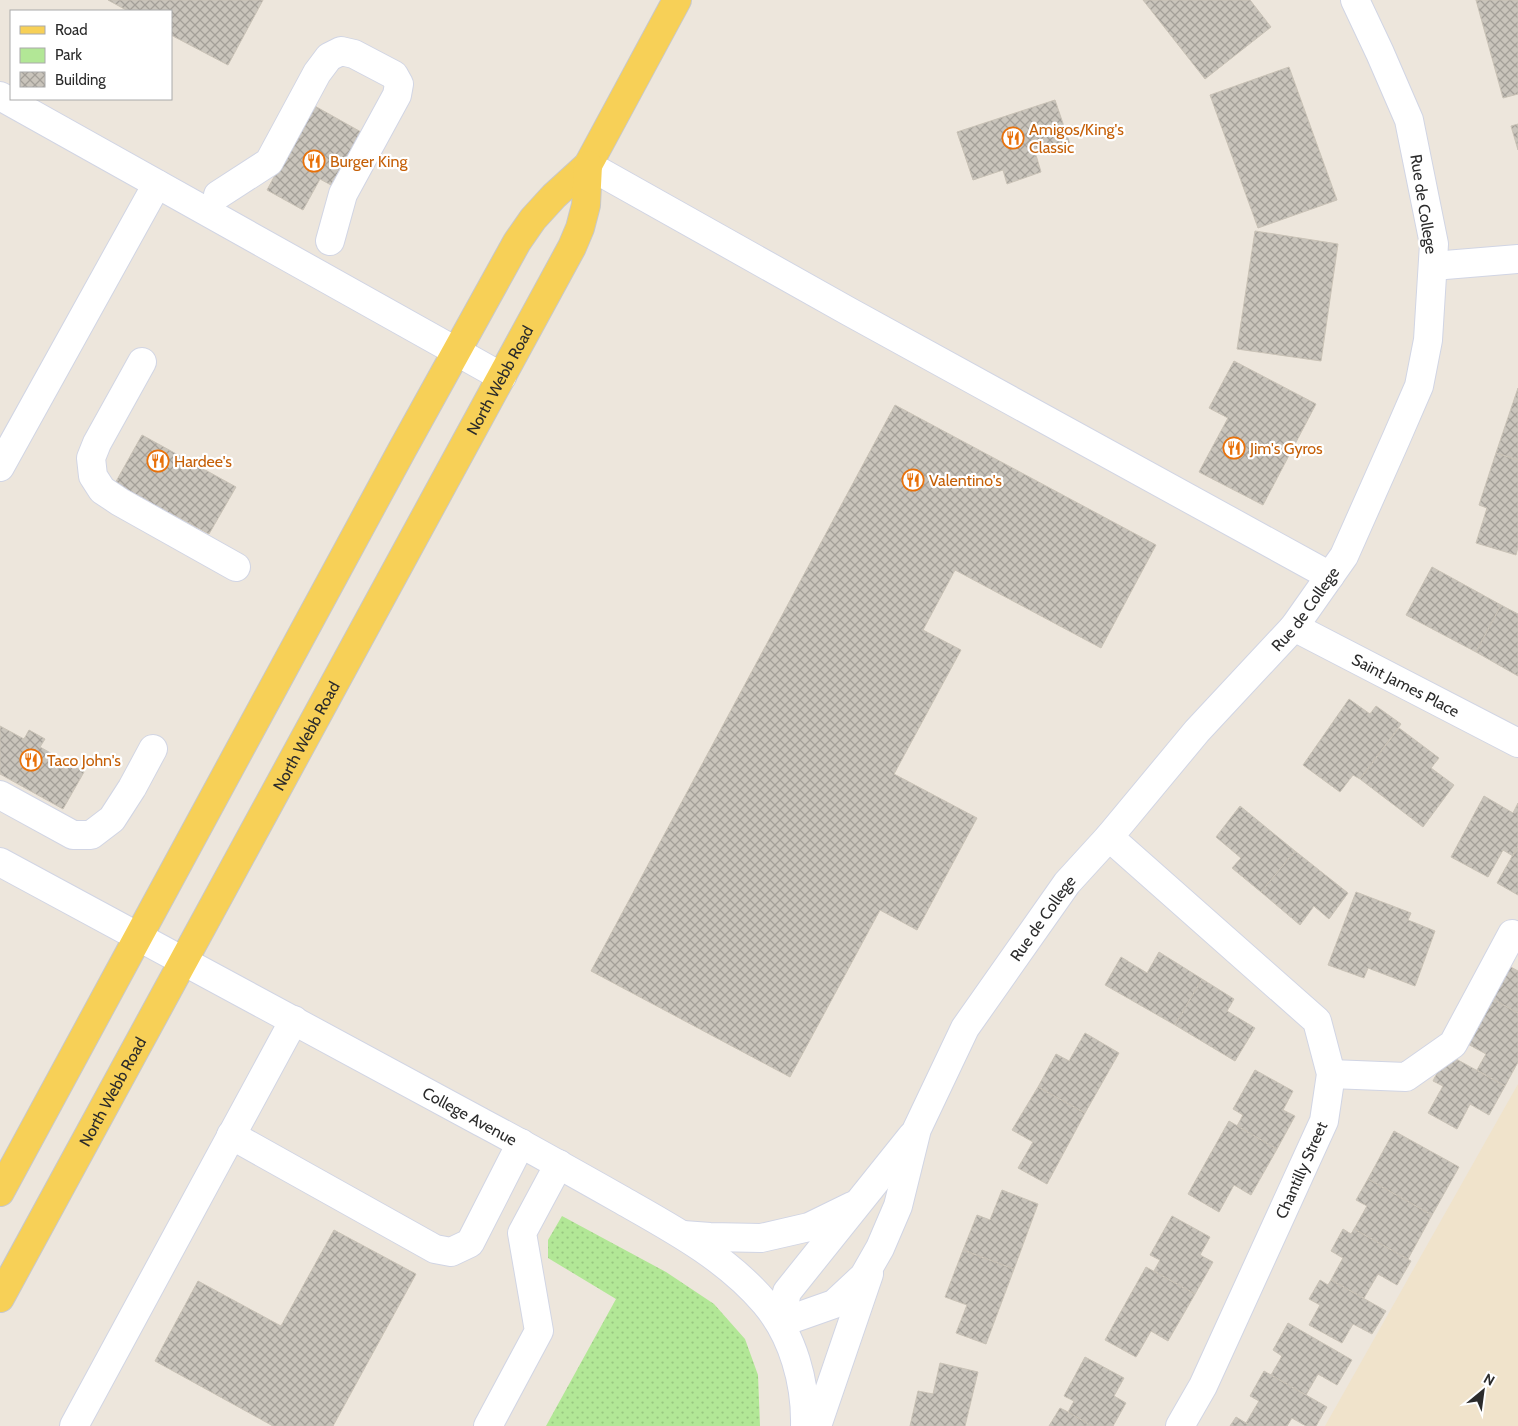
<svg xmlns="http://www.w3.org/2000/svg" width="1518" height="1426" font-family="Cabin,sans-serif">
  <defs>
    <pattern id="green-dots" width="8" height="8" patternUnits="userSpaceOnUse" patternTransform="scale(1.25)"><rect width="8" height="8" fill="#b2e796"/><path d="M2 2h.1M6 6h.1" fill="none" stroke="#99c681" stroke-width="1.8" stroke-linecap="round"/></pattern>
    <pattern id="building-cross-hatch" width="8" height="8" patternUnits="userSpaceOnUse" patternTransform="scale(1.25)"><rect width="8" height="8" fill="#c9c4bb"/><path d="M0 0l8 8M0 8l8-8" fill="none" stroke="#a39f98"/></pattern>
  </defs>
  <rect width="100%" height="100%" fill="#ede6dc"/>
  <path fill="#f0e3cb" d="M1518,1084V1426H1325Z"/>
  <path fill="url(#green-dots)" d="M562,1216L666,1272L714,1304L745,1339L758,1375L760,1426H546L616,1299L548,1258V1240Z"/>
  <path fill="url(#building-cross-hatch)" stroke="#c9c2b6" d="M108,0H263L228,65L171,35V11H128Z
    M1143,0H1250L1271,27L1205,79Z
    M1476,0H1518V94L1503,98Z
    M1289,67L1337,200L1258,228L1210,95Z
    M1055,100L1070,144L1036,155L1041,172L1007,184L1003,170L973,180L957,132Z
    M313,105L361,132L331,185L320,179L303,210L267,190Z
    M1518,124V150L1511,126Z
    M1255,231L1338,244L1321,361L1237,349Z
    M1234,361L1316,404L1263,505L1199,472L1228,418L1209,408Z
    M1518,388V460L1496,453Z
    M895,405L1156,545L1101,648L955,570L923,630L961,650L894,774L977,818L917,930L880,910L790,1077L591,971Z
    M142,435L236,487L209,534L174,515L172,519L150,507L152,503L126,489L124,493L113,487Z
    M1496,453L1518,460V547L1516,555L1476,543L1487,508L1479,505Z
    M1432,567L1501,605L1476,652L1406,615Z
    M1501,605L1518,614V676L1476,652Z
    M1349,699L1370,714L1376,706L1401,724L1360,779L1353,775L1340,792L1303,765Z
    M0,726L24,739L29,730L45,739L40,747L84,772L63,809L0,774Z
    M1399,728L1439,758L1431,768L1454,785L1423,827L1360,779Z
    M1484,796L1513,813L1518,803V846L1513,856L1503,850L1488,877L1451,857Z
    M1240,806L1295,851L1261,892L1232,868L1241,858L1216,837Z
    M1518,846V895L1497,883Z
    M1295,851L1348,893L1329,919L1314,906L1300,925L1261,892Z
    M1356,892L1411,913L1408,920L1435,931L1415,986L1368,968L1364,978L1328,965Z
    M1159,952L1202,979L1175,1025L1105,985L1121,957L1147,973Z
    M1509,966L1518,971V1013L1491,998Z
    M1202,979L1234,999L1227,1011L1255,1028L1235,1061L1175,1025Z
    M1491,998L1518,1013V1062L1505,1086L1477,1070L1486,1054L1466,1043Z
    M1085,1033L1119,1053L1085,1113L1038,1087L1056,1054L1069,1061Z
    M1447,1054L1505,1086L1489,1115L1470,1104L1457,1129L1428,1113L1443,1086L1433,1081Z
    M1255,1070L1293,1091L1283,1110L1295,1116L1277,1149L1237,1126L1243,1115L1233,1109Z
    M1038,1087L1085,1113L1047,1184L1018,1168L1033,1142L1012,1130Z
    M1229,1121L1277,1149L1251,1195L1234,1185L1219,1212L1188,1194Z
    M1394,1131L1459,1167L1432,1215L1368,1179Z
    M1368,1179L1432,1215L1408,1259L1354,1229L1367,1206L1356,1200Z
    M1002,1190L1038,1204L1014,1269L963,1250L977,1215L990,1220Z
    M1172,1216L1210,1237L1200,1255L1213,1262L1195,1294L1154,1271L1160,1260L1150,1255Z
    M1343,1229L1351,1234L1354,1229L1411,1261L1397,1285L1378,1274L1364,1298L1331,1280L1343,1258L1331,1251Z
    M334,1230L416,1274L333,1426H273L155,1361L198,1281L281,1326Z
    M963,1250L1014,1269L986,1344L956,1333L967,1305L945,1297Z
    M1146,1267L1195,1294L1168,1341L1151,1331L1136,1357L1105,1340Z
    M1320,1280L1328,1285L1331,1280L1386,1311L1372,1334L1353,1324L1342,1343L1309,1325L1320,1305L1309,1299Z
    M1288,1323L1352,1360L1337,1385L1318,1374L1306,1395L1271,1375L1282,1356L1273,1350Z
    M1085,1357L1124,1378L1114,1396L1126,1403L1113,1426H1092L1068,1412L1074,1401L1064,1396Z
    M940,1363L978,1372L965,1426H910L918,1391L933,1394Z
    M1264,1371L1327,1407L1316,1426H1306L1292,1418L1287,1426H1251L1246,1423L1259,1401L1250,1396Z
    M1060,1408L1068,1412L1092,1426H1049Z
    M1236,1417L1251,1426H1230Z"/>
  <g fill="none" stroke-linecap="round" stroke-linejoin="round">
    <g stroke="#d1d5e4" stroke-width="30">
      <g id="minor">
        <path d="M0,96L502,377"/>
        <path d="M588,165L848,311L1330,576"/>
        <path d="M218,195L269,162L317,73L329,57L341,51L354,54L394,75L399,84L397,95L343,194L330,241"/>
        <path d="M1433,266L1518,259"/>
        <path d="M142,362L97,443L91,458L93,476L102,490L120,502L236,567"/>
        <path d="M0,467L157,184"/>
        <path id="s1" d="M1294,627L1518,743"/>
        <path d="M0,795L73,835H91L112,819L132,788L153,749"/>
        <path d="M1109,837L1317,1021L1331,1074L1324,1121L1203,1386L1180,1426"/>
        <path id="s2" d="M0,862C161,948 321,1035 481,1122C528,1147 574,1173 620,1199C671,1228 726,1257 765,1303C793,1336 806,1383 805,1426"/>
        <path d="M1331,1074L1406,1077L1453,1044L1512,934"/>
        <path d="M231,1135L435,1249L451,1252L470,1243L521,1143"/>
        <path d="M683,1235L710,1237L761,1238L809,1227L852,1206"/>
        <path id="s3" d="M780,1323L834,1304L864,1276L880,1248L898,1206L917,1129L965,1028L1067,883L1109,837L1197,731L1294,627L1344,556L1396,439L1419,386L1428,340L1434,244L1409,120L1380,53L1355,0"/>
        <path d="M780,1323L787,1292L912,1136"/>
        <path d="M74,1426L294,1020"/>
        <path d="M488,1426L539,1331L522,1233L559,1164"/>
        <path d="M817,1426L869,1274"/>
      </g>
    </g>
    <g stroke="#c8c8c8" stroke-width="30">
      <g id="major">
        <path d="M0,1192L402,450L517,242L533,219L554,196L588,165L677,0"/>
        <path id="s4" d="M0,1298L572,247L580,228L586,205L588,165"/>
      </g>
    </g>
    <use href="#minor" stroke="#fff" stroke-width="28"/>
    <use href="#major" stroke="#f7d057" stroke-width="28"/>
  </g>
  <defs>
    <g id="restaurant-ring" transform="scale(1.125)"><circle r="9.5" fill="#fff" stroke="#e8710a" stroke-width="1.5"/><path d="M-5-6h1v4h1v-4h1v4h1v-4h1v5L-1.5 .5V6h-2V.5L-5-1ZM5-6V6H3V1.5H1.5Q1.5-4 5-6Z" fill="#e8710a"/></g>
  </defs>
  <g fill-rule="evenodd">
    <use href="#restaurant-ring" x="1013" y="138"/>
    <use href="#restaurant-ring" x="314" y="161"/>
    <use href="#restaurant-ring" x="1234" y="448"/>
    <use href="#restaurant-ring" x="158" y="461"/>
    <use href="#restaurant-ring" x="913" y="480"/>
    <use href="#restaurant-ring" x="31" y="760"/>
  </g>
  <g text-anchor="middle" stroke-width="4.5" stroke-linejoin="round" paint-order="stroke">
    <g font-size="16" fill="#c56008" stroke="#fff" text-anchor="start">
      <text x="1029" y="135">Amigos/King's<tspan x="1029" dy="18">Classic</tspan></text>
      <text x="330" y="167">Burger King</text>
      <text x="1250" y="454">Jim's Gyros</text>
      <text x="174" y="467">Hardee's</text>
      <text x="929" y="486">Valentino's</text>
      <text x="47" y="766">Taco John's</text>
    </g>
    <g font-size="16" fill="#2b2b2b" stroke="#fff">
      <text transform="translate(1424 204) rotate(81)" y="6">Rue de College</text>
      <text dy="6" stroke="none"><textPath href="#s4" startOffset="1045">North Webb Road</textPath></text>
      <text dy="6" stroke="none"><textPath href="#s3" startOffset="908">Rue de College</textPath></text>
      <text dy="6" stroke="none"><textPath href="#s1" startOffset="126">Saint James Place</textPath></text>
      <text dy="6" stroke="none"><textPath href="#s4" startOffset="640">North Webb Road</textPath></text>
      <text dy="6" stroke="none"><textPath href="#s3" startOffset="502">Rue de College</textPath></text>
      <text dy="6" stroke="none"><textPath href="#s4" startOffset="235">North Webb Road</textPath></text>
      <text dy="6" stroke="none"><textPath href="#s2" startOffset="534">College Avenue</textPath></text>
      <text transform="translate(1301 1170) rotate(-66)" y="6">Chantilly Street</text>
    </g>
  </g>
  <rect x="10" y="10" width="162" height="90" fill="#ffffff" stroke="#aaaaaa"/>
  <rect x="20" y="26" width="25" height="8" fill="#f7d057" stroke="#aaaaaa"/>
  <text x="55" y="35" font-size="15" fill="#2b2b2b">Road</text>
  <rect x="20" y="48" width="25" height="15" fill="#b2e796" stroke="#aaaaaa"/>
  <text x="55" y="60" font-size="15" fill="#2b2b2b">Park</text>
  <rect x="20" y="72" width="25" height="15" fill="url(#building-cross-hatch)" stroke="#aaaaaa"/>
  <text x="55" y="85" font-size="15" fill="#2b2b2b">Building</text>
  <g transform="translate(1483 1391) rotate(29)" stroke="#ffffff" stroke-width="4" paint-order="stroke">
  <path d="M0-4L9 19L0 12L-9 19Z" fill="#2b2b2b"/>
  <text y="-8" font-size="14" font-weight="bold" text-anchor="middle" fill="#2b2b2b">N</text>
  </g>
</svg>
